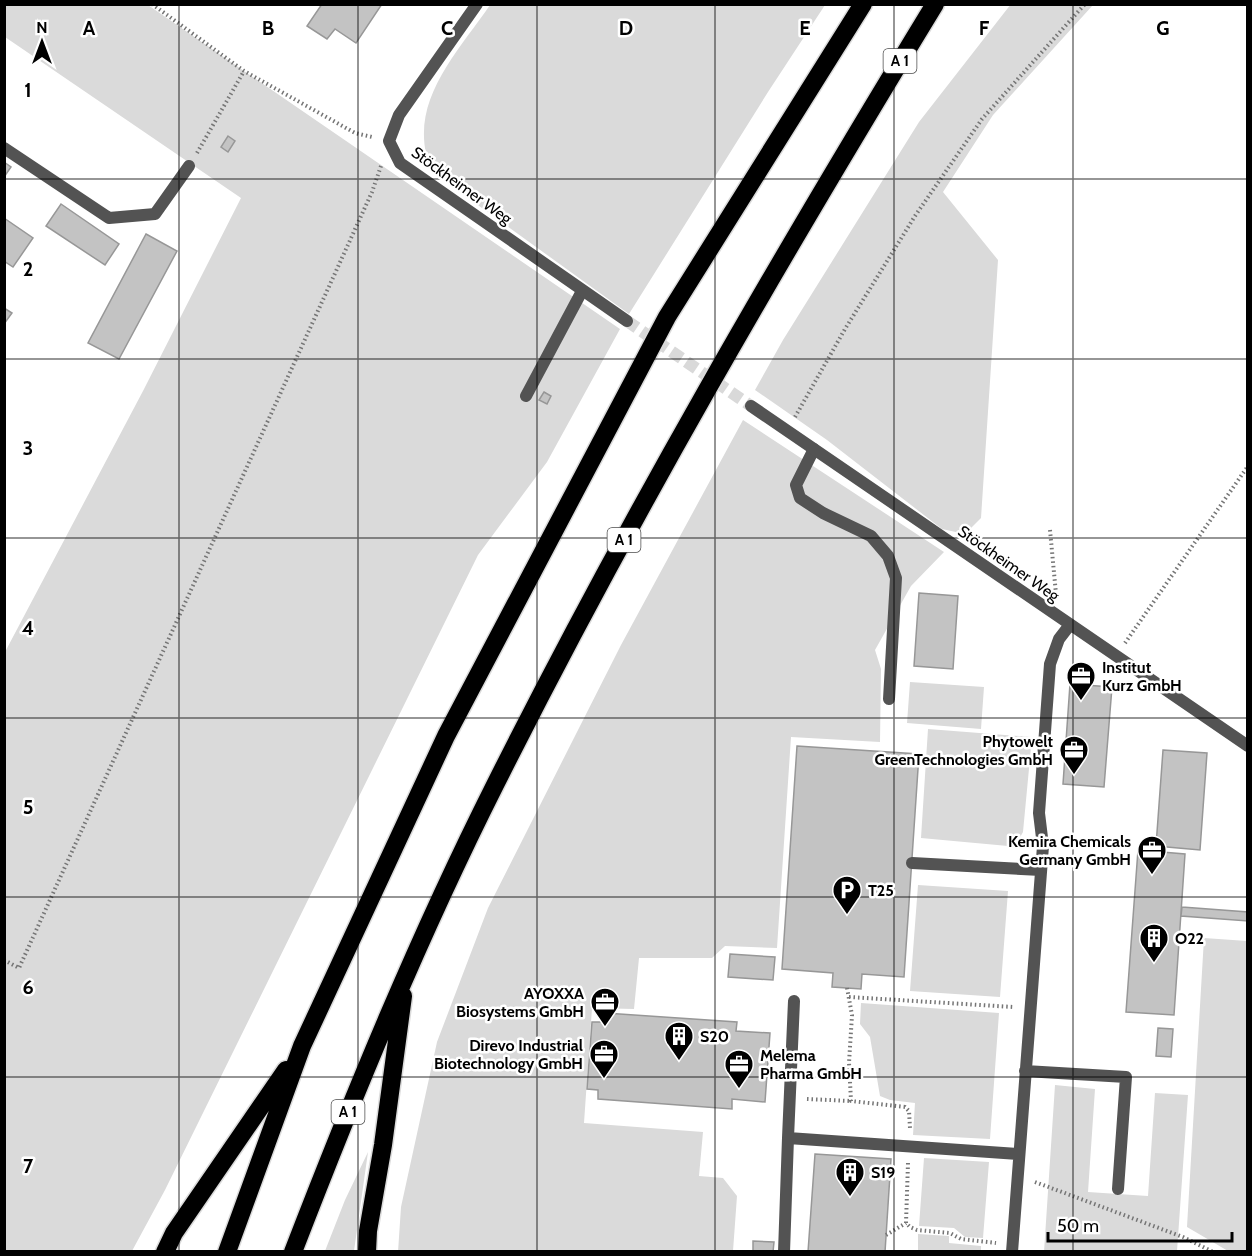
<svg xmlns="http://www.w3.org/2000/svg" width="1252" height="1256" font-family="Cabin,sans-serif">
  <rect width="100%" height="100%" fill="#fff"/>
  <path fill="#dadada" d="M1011,4L1093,5L993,115L943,192L998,260L981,518L965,534L942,529L827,440L755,390L783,340L919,122Z
    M5,5H148L620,329L547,462L478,555L165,1190L132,1251L5,1252V652L143,391L241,198L5,37Z
    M490,5H825L768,92L629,314L432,172C404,106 455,56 490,5Z
    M743,420L944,552L911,586L875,650L881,669L880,742L791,737L777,948L725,946L712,958H639L634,1009L592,1008L584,1123L703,1132L699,1176L723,1178L737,1196L733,1251L398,1252L401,1207L437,1042L488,908L621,645Z
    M910,682L984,687L981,729L907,723Z
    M928,729L1032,737L1023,832L1018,841L1008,846L921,838Z
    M918,885L1008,891L1000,997L910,991Z
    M1204,938L1247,941V1251H1228L1187,1227Z
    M861,1003L999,1013L990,1139L913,1135L915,1103L890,1100L880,1096L870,1037L860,1024Z
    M1055,1085L1095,1089L1088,1192L1148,1196L1155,1093L1188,1095L1177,1251L1044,1252Z
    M368,1152L354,1251H325L345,1200Z
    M924,1158L989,1162L983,1238L965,1237L954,1228L919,1226Z
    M918,1234L949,1236V1243L981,1246V1251H892L918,1250Z"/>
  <path fill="#c3c3c3" stroke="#979797" stroke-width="1.5" d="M322,4H382L356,43L335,29L327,39L307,26Z
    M228,136L235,141L228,152L221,147Z
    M4,162L11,167L4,177Z
    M61,204L119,244L105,265L46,226Z
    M4,218L33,238L13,267L4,261Z
    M146,234L177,251L119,359L88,343Z
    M4,308L12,313L4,324Z
    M544,392L551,396L547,404L539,400Z
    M919,593L958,596L953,669L914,666Z
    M1070,684L1112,687L1104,787L1063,784Z
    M797,746L919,754L904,977L862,974L861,989L847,988L832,987L833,973L782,969Z
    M1163,750L1207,753L1200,850L1156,846Z
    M1138,850L1185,854L1174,1015L1126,1012Z
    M1182,907L1248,912V921L1181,916Z
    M730,954L775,957L773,980L728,977Z
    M605,1013L737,1022L736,1031L770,1033L765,1102L732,1099V1109L598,1099V1090L587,1089L592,1022H604Z
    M1158,1028L1173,1029L1171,1057L1156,1056Z
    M815,1154L891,1159L885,1252H808Z
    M753,1241L774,1242L773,1252H753Z"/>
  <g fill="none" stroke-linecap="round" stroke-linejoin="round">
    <path stroke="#d9d9d9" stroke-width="12" stroke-dasharray="12 6" stroke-linecap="butt" d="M627,321L751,406"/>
    <g stroke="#dbdbdb" stroke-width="21">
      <path id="highway" d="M165,1252L174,1233L286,1070
        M227,1252L302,1046L446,736L667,317L863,4
        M293,1252C354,1094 419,936 495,785C629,518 779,260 935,4
        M367,1252L368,1231L383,1145L403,996"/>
    </g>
    <path stroke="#757575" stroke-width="4" stroke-dasharray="1.5 3" stroke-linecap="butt" d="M152,4L244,71L355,133L372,137
      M197,153L244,71
      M795,417L845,329L915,216L982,119L1085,4
      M1050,530L1056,594
      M1125,643L1248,466
      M4,960L19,968L372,192L381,166
      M847,988L852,1015L849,1063L851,1101L905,1107L909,1111L910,1128
      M849,997L1013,1007
      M807,1099L851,1101
      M908,1163L906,1223L910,1227L917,1230L950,1233L961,1239L996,1243
      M1035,1182L1183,1237L1213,1252
      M886,1235L906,1223"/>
    <path stroke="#535353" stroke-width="12" d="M4,148L109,218L155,214L189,166
      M526,396L582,291
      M814,449L796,485L800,498L823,513L871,536L888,556L896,578L889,699
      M912,863L1041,870
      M794,1001L788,1138L1019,1154
      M1025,1071L1126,1077L1118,1189
      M784,1252L788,1138
      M1012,1252L1043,846L1039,813L1050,664L1059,639L1069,626"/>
    <path stroke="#535353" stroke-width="12" d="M477,4L399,115L389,141L400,163L627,321
      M751,406L1248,746"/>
    <use href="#highway" stroke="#000" stroke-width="18"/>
  </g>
  <path fill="none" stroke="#000" stroke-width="1.5" stroke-opacity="0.55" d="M179,4V1252M358,4V1252M537,4V1252M715,4V1252M894,4V1252M1073,4V1252M4,179H1248M4,359H1248M4,538H1248M4,718H1248M4,897H1248M4,1077H1248"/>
  <defs>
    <g id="office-pin" transform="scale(1.5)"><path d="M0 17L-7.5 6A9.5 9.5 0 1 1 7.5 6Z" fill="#000" stroke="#fff"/><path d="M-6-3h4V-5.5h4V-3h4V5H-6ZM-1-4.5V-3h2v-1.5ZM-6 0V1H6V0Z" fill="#fff"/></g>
    <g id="parking-pin" transform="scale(1.5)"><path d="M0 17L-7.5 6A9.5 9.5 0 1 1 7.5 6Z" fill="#000" stroke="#fff"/><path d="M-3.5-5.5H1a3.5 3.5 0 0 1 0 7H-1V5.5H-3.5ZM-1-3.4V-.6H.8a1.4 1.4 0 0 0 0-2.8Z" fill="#fff"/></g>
    <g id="building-pin" transform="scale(1.5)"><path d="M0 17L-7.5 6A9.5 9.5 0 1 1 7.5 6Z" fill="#000" stroke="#fff"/><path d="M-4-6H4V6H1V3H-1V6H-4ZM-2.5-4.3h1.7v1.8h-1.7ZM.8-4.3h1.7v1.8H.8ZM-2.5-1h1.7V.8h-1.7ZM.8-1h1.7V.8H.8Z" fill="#fff"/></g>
  </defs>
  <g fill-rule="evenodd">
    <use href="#office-pin" x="1081" y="676"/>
    <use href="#office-pin" x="1074" y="750"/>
    <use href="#office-pin" x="1152" y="850"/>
    <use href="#parking-pin" x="847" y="890"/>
    <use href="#building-pin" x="1154" y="938"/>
    <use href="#office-pin" x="605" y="1002"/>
    <use href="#building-pin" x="679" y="1036"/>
    <use href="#office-pin" x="604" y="1054"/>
    <use href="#office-pin" x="739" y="1064"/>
    <use href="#building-pin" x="850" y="1172"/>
  </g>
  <g text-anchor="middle" stroke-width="5" stroke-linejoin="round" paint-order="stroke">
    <g fill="#fff" stroke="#4c4c4c" stroke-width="1.5">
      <rect x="883.5" y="49" width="33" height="24" rx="4.5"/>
      <rect x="607.5" y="528" width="33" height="24" rx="4.5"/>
      <rect x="331.5" y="1100" width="33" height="24" rx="4.5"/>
    </g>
    <g font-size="15" font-weight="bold" fill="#000">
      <text x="900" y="66">A 1</text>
      <text x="624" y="545">A 1</text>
      <text x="348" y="1117">A 1</text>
    </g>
    <g font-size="16" fill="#000" stroke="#fff">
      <text transform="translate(462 185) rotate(36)" y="6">Stöckheimer Weg</text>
      <text transform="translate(1009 563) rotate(35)" y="6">Stöckheimer Weg</text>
    </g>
    <g font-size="16" font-weight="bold" fill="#000" stroke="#fff" text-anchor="start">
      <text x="1102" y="673">Institut<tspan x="1102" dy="18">Kurz GmbH</tspan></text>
      <text x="1053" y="747" text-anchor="end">Phytowelt<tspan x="1053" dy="18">GreenTechnologies GmbH</tspan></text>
      <text x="1131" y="847" text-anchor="end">Kemira Chemicals<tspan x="1131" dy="18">Germany GmbH</tspan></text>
      <text x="868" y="896">T25</text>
      <text x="1175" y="944">O22</text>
      <text x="584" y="999" text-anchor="end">AYOXXA<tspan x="584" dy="18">Biosystems GmbH</tspan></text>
      <text x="700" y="1042">S20</text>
      <text x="583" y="1051" text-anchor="end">Direvo Industrial<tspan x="583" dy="18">Biotechnology GmbH</tspan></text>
      <text x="760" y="1061">Melema<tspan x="760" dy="18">Pharma GmbH</tspan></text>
      <text x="871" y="1178">S19</text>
    </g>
  </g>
  <g font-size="20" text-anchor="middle" font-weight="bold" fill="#000" stroke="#fff" stroke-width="5" stroke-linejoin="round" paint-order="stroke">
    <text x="89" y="35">A</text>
    <text x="268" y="35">B</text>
    <text x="447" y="35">C</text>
    <text x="626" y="35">D</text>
    <text x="805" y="35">E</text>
    <text x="984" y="35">F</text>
    <text x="1163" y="35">G</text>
    <text x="28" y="97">1</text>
    <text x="28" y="276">2</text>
    <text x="28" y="455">3</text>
    <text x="28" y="635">4</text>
    <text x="28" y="814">5</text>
    <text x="28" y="994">6</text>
    <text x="28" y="1173">7</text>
  </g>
  <rect width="1252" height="1256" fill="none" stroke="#000000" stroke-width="12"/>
  <g transform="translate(42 42)" stroke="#ffffff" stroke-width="4.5" paint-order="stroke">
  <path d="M0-4.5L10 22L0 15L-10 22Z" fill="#000000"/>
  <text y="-9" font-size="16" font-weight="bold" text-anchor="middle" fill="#000000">N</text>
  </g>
  <path d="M1048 1232v9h184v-9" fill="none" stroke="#000000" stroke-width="3"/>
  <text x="1057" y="1232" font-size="18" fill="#000000" stroke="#ffffff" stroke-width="4.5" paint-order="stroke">50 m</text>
</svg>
